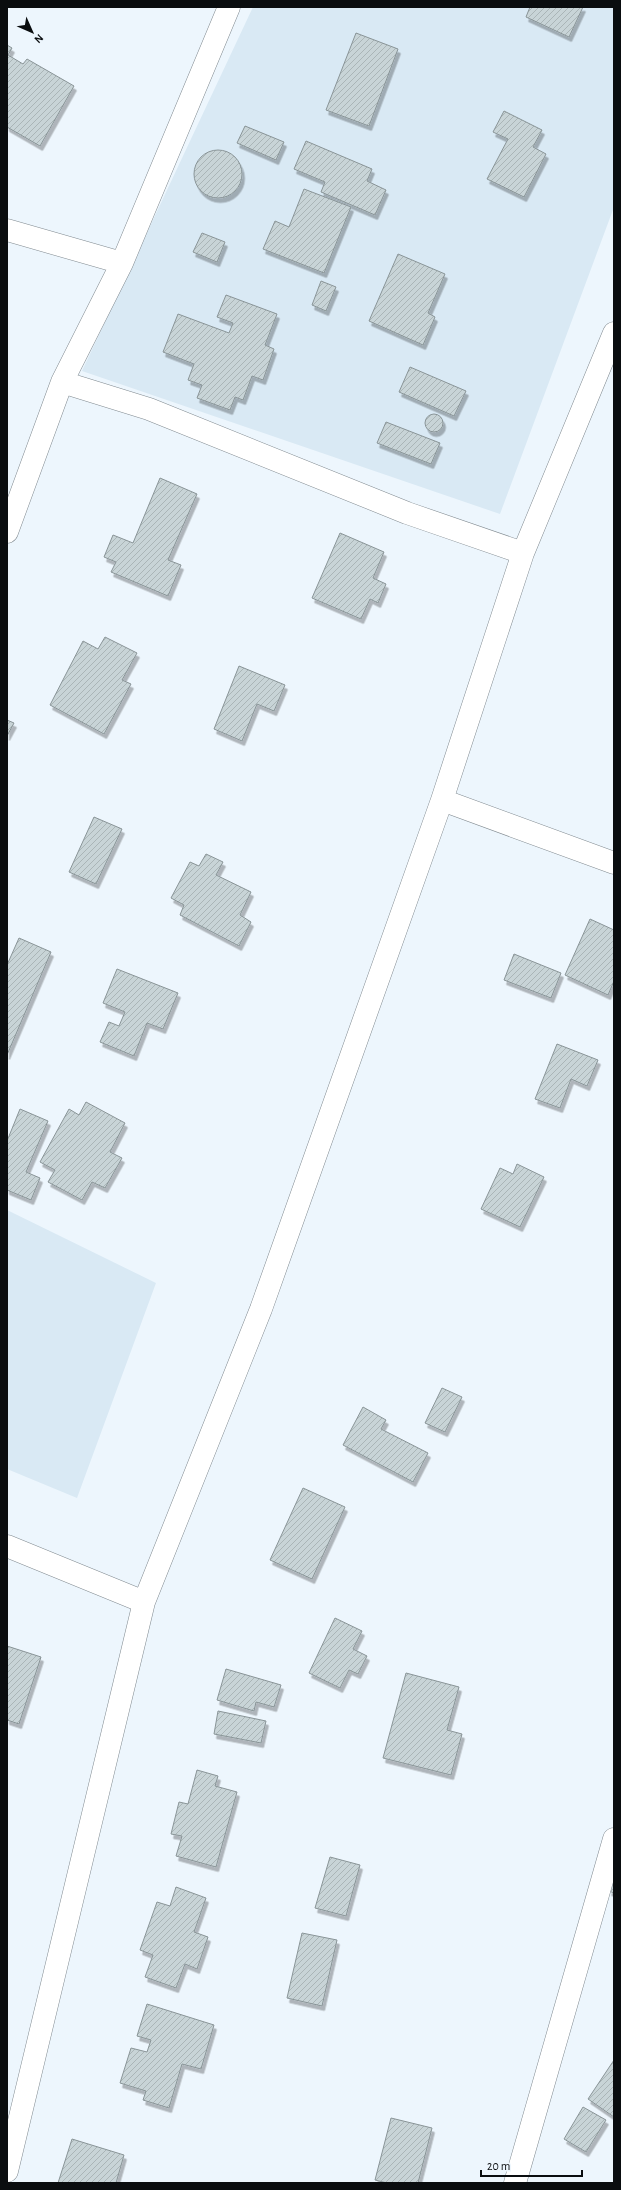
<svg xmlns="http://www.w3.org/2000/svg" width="621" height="2190" font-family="'Alegreya Sans',sans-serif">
  <defs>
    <pattern id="building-hatch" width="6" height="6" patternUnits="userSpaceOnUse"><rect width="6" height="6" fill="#c8d4d7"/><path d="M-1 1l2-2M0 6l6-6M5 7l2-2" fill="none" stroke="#aab5b7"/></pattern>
    <filter id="shadow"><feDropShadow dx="2.5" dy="4.5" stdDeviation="0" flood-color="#0004"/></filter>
  </defs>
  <rect width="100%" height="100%" fill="#edf6fd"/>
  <path fill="#d9e9f4" d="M253,7H614V207L500,514L82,371Z
    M7,1210L156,1283L77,1498L7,1469Z"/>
  <path fill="url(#building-hatch)" stroke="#899497" filter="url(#shadow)" d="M530,7H583L569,37L526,17Z
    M356,33L398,49L369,126L326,110Z
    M7,45L12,48L8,55L23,64L27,59L74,86L40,146L7,127Z
    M504,111L542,130L533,147L546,154L524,197L487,179L508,139L493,132Z
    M245,126L284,142L276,160L237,143Z
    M306,141L372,169L367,181L386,190L375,215L321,192L325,182L294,169Z
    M194 174a24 24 0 1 1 48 0a24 24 0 1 1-48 0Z
    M304,189L351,207L324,273L263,249L275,221L289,227Z
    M202,233L225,242L217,262L193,252Z
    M398,254L445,274L428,313L435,317L423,345L369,321Z
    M321,281L336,287L326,311L312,305Z
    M226,295L277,314L265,345L274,349L263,380L252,376L243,400L235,397L230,410L197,398L202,385L188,380L194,364L163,352L178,314L229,333L233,323L217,317Z
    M410,367L466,391L454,416L399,392Z
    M425 423a9 9 0 1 1 18 0a9 9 0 1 1-18 0Z
    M386,422L440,443L431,464L377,443Z
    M160,478L197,494L168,560L181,565L168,596L111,572L116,562L104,557L113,535L133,543Z
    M340,533L384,552L373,578L386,584L378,603L370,599L361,619L312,598Z
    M105,637L137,653L122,680L131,684L104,734L50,705L83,641L98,649Z
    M239,666L285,685L274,711L257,704L242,741L214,729Z
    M7,720L14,723L7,736Z
    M94,817L122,829L96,884L69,872Z
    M206,854L223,862L216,875L251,892L240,915L251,922L239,946L180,915L184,905L171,898L190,862L199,866Z
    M590,919L614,930V981L608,995L565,975Z
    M19,938L51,952L7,1055V965Z
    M514,954L561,973L551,998L504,980Z
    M117,969L178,993L163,1029L147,1023L134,1056L100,1042L109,1022L119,1026L125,1012L103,1003Z
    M557,1044L598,1060L587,1086L571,1079L560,1108L535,1099Z
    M86,1102L125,1123L110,1152L122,1158L105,1188L92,1182L82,1200L48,1182L55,1170L40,1162L69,1109L79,1115Z
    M20,1109L48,1121L26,1172L40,1178L31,1200L7,1190V1141Z
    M517,1164L544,1177L520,1227L481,1209L500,1168L513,1174Z
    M442,1388L462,1397L445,1432L425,1423Z
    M363,1407L386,1420L381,1429L428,1453L413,1482L343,1445Z
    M303,1488L345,1507L312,1579L270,1560Z
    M335,1618L362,1631L353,1649L367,1656L358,1674L349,1670L340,1688L309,1673Z
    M7,1646L41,1657L19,1724L7,1720Z
    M226,1669L281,1685L274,1707L256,1702L254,1711L217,1700Z
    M406,1673L459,1687L447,1730L462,1734L451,1775L383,1758Z
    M218,1711L266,1721L261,1743L214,1734Z
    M197,1770L218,1776L215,1786L237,1792L216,1867L176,1856L182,1836L171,1834L179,1802L188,1804Z
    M330,1857L360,1865L346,1916L315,1908Z
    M614,1879V1893L609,1891Z
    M176,1887L206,1898L194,1932L208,1937L197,1969L185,1964L176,1988L145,1977L153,1955L140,1950L157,1902L170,1906Z
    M302,1933L337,1940L322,2006L287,1998Z
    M147,2004L214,2025L201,2069L182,2064L169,2108L143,2100L146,2091L120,2083L131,2048L147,2052L151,2040L137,2036Z
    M614,2060V2117L588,2099Z
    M583,2107L606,2120L586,2152L564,2139Z
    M391,2118L432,2128L418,2183H387L375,2180Z
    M72,2139L124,2155L116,2183H58Z"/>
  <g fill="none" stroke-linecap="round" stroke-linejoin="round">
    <g stroke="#828b91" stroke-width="23">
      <path id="street" d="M7,230L122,263
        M62,382L149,409L407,513L523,553
        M7,532L62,382L122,263L229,7
        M442,800L614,863
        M7,1546L144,1602
        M7,2171L144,1602L261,1309L442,800L523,553L614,333
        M515,2183L614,1839"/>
    </g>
    <use href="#street" stroke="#fff" stroke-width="22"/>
  </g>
  <rect width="621" height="2190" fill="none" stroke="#0a0d0f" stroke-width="16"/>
  <g transform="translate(32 32) rotate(135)" stroke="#edf6fd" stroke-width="3" paint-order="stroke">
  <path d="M0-3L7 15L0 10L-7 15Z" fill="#0a0d0f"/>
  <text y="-6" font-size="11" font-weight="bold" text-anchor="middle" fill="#0a0d0f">N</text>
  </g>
  <path d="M481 2170v6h101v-6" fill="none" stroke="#0a0d0f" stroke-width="2"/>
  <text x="487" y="2170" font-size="12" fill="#0a0d0f" stroke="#edf6fd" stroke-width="3" paint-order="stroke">20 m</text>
</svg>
